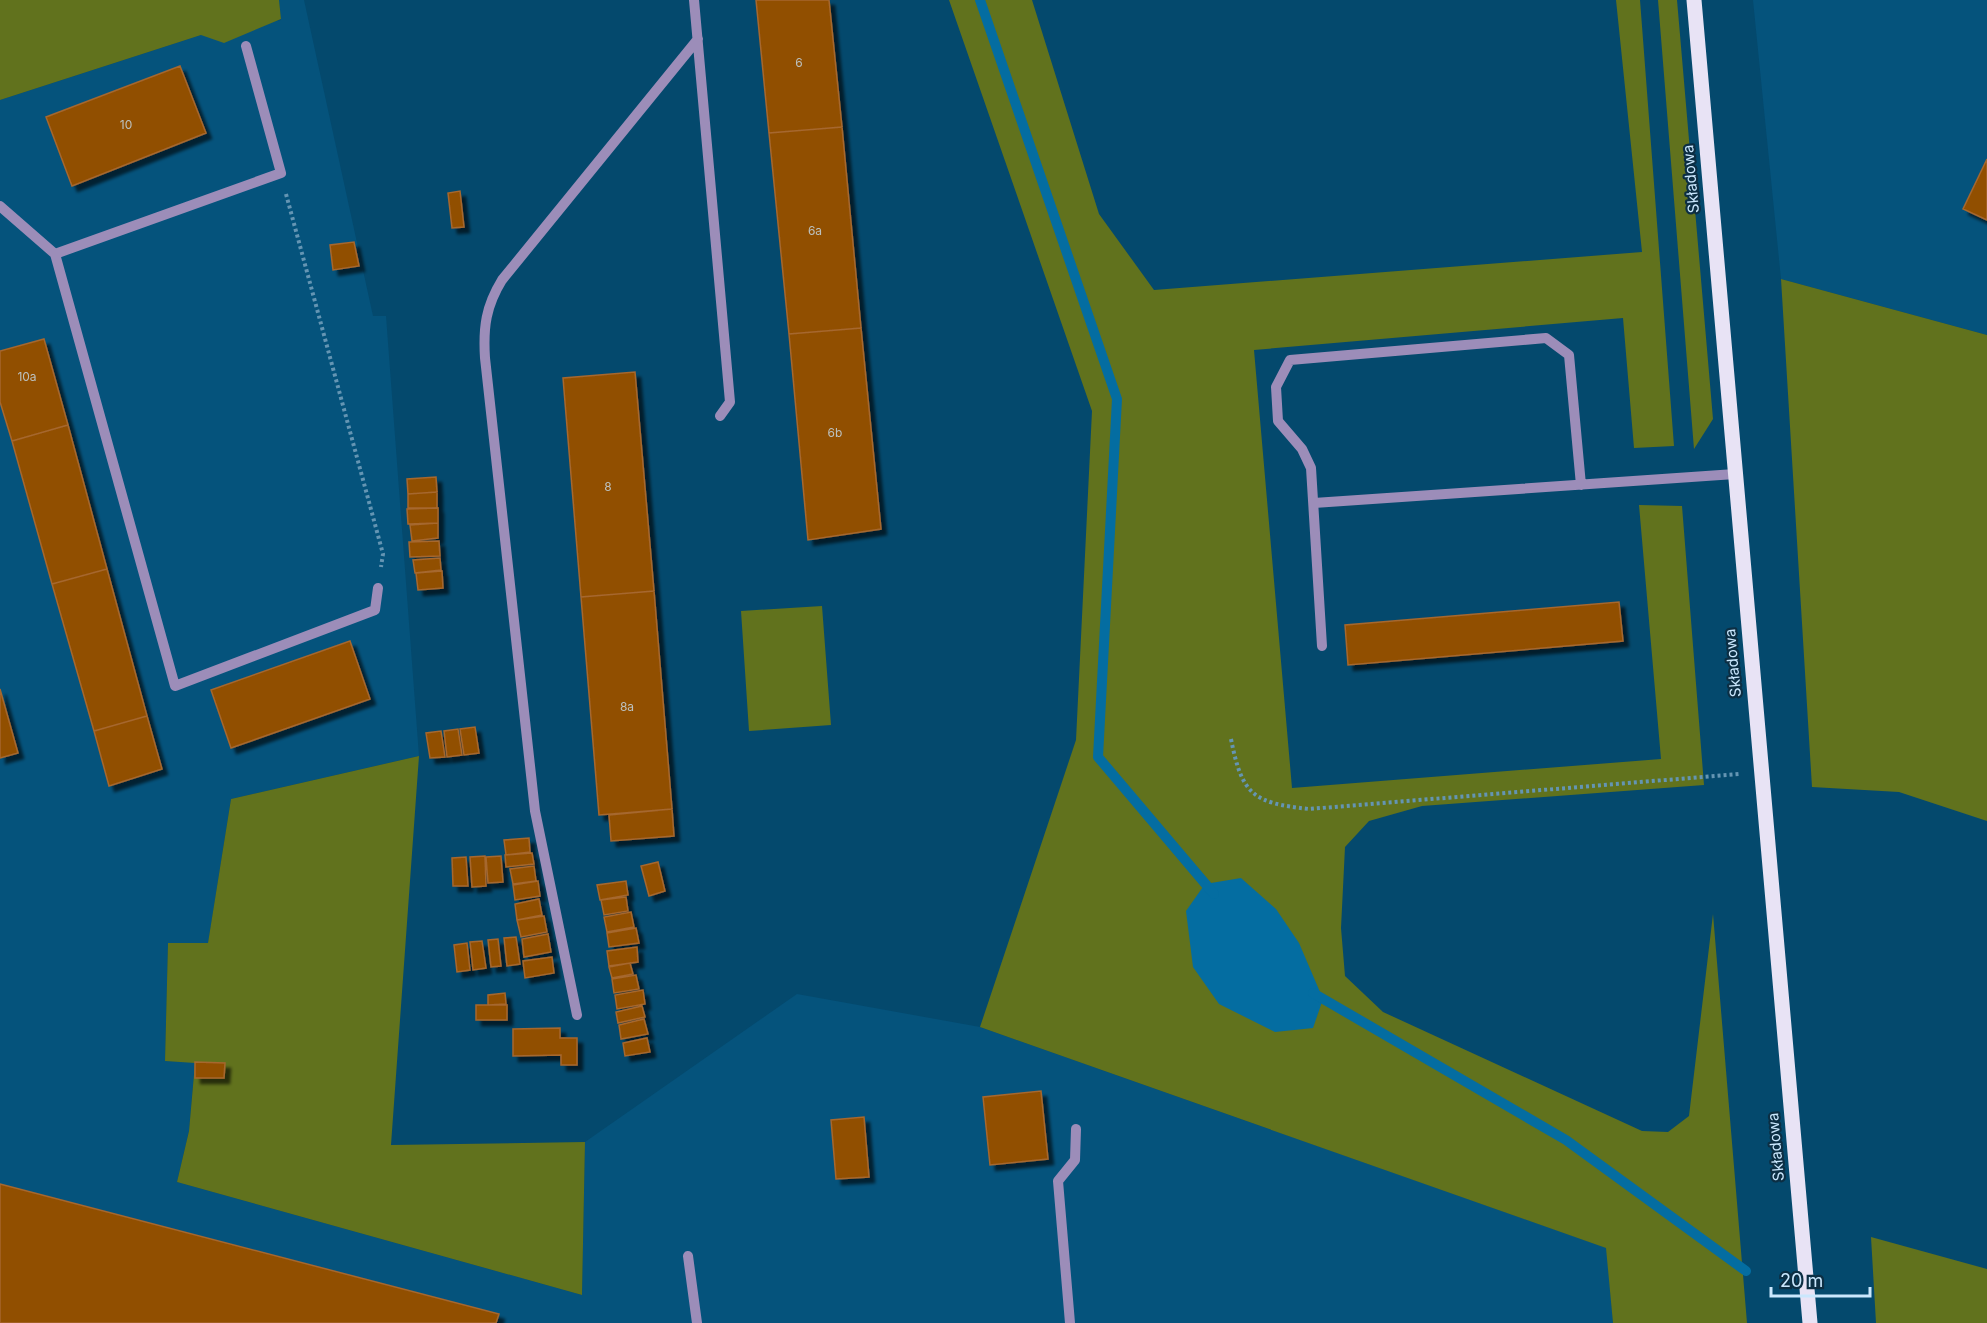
<svg xmlns="http://www.w3.org/2000/svg" width="1987" height="1323" font-family="Inter,sans-serif">
  <defs>
    <filter id="shadow"><feDropShadow dx="5.5" dy="5.5" stdDeviation="1.5" flood-color="#0009"/></filter>
  </defs>
  <rect width="100%" height="100%" fill="#04496d"/>
  <path fill="#05537c" d="M279,0H304L373,316H386L419,756L231,799L208,944H168L165,1061L195,1062L189,1131L177,1182L582,1295L585,1142L797,994L980,1027L1607,1248L1613,1323H0V100L201,35L281,20Z
    M1753,0H1987V335L1781,279Z"/>
  <path fill="#61721d" d="M0,0H279L281,19L224,43L201,35L0,100Z
    M949,0H1032L1099,214L1154,290L1642,252L1616,0H1640L1674,446L1634,448L1623,318L1254,350L1292,788L1661,759L1639,505L1682,506L1704,785L1422,806L1369,821L1345,847L1341,928L1345,976L1383,1012L1642,1131L1668,1132L1689,1116L1713,914L1747,1323H1613L1606,1248L980,1027L1076,740L1092,411Z
    M1658,0H1677L1713,419L1694,449Z
    M1781,279L1987,335V821L1899,792L1812,787Z
    M822,606L831,725L749,731L741,611Z
    M419,756L391,1145L585,1142L582,1295L177,1182L189,1131L195,1063L165,1061L168,943H208L231,799Z
    M1871,1237L1987,1269V1323H1876Z"/>
  <path fill="#046da1" d="M1241,878L1276,909L1299,943L1323,999L1313,1028L1275,1032L1219,1004L1193,967L1186,911L1205,884Z"/>
  <g fill="none" stroke-linecap="round" stroke-linejoin="round">
    <path stroke="#046da1" stroke-width="10" d="M980,0L1117,399L1098,757L1214,894
      M1313,993L1566,1140L1746,1271"/>
  </g>
  <path fill="#914f03" stroke="#a6672e" stroke-width="1.5" filter="url(#shadow)" d="M756,0H829L842,127L769,133Z
    M180,66L206,133L72,186L46,117Z
    M842,127L861,328L789,334L769,133Z
    M1987,159V220L1963,209Z
    M460,191L464,227L452,228L448,193Z
    M354,242L359,266L333,270L330,245Z
    M861,328L881,529L808,540L789,334Z
    M44,339L68,425L12,441L0,402V351Z
    M635,372L654,591L581,597L563,378Z
    M68,425L107,569L52,584L12,441Z
    M436,477L437,492L408,494L407,479Z
    M437,492V508H408V494Z
    M438,508V523L408,524L407,509Z
    M438,523V538L412,541L410,525Z
    M439,541L440,556L410,557L409,542Z
    M440,558L441,570L415,573L413,560Z
    M107,569L147,716L94,731L52,584Z
    M442,571L443,588L418,590L416,573Z
    M654,591L672,809L599,815L581,597Z
    M1619,602L1623,641L1348,665L1345,625Z
    M350,641L370,699L231,748L211,690Z
    M0,689L18,753L0,758Z
    M147,716L162,769L109,786L94,731Z
    M475,727L479,753L464,755L460,729Z
    M458,729L462,755L447,757L444,731Z
    M441,731L445,757L430,758L426,733Z
    M672,809L674,836L611,841L609,815Z
    M529,838L530,852L506,855L504,840Z
    M532,853L534,864L506,867L505,855Z
    M485,856L486,886L472,887L470,857Z
    M501,856L503,882L488,883L486,857Z
    M466,857L468,886H453L452,858Z
    M658,862L665,891L649,896L641,866Z
    M534,866L536,881L513,884L510,869Z
    M538,881L540,896L515,900L513,885Z
    M626,881L628,895L600,900L597,885Z
    M626,897L628,911L604,915L601,900Z
    M539,899L542,915L517,920L515,904Z
    M631,912L634,927L607,932L604,917Z
    M544,916L547,932L521,937L517,920Z
    M636,928L639,943L609,947L607,933Z
    M548,934L551,952L524,957L522,939Z
    M516,937L520,964L507,966L504,938Z
    M498,939L501,966L491,967L488,940Z
    M482,941L486,968L473,970L470,942Z
    M467,943L470,970L457,972L454,945Z
    M637,947L638,962L609,966L607,951Z
    M552,957L554,973L525,978L523,961Z
    M630,963L633,974L612,978L609,967Z
    M636,975L639,989L614,993L612,979Z
    M643,990L645,1004L617,1009L615,995Z
    M505,993L506,1004L488,1005V995Z
    M476,1005H507V1020H476Z
    M642,1006L645,1017L618,1023L616,1012Z
    M644,1019L648,1034L621,1039L619,1025Z
    M560,1028V1038H577V1065H561V1055L513,1056V1029Z
    M647,1038L650,1052L625,1056L623,1043Z
    M195,1062L225,1063L224,1078H195Z
    M1041,1091L1048,1159L990,1165L983,1097Z
    M864,1117L869,1177L836,1179L831,1120Z
    M0,1184L499,1314L496,1323H0Z"/>
  <g fill="none" stroke-linecap="round" stroke-linejoin="round">
    <path stroke="#6495b3" stroke-width="4" stroke-dasharray="3 3" stroke-linecap="butt" d="M286,194L383,554L381,567
      M1231,739C1242,795 1253,803 1309,809L1739,774"/>
    <path stroke="#9c8db9" stroke-width="10" d="M694,0L730,402L720,416
      M0,206L55,254L281,173L246,46
      M55,254L175,686L375,610L378,588
      M1314,503L1735,474
      M1322,646L1311,468L1302,449L1278,421L1276,387L1290,360L1546,338L1569,355L1581,485
      M577,1015L535,811L485,358C483,327 486,306 502,280L698,39
      M688,1256L697,1323
      M1070,1323L1058,1181L1075,1160L1076,1129"/>
    <path stroke="#e8e3f5" stroke-width="15" d="M1694,0L1810,1323"/>
  </g>
  <g text-anchor="middle" stroke-width="4.5" stroke-linejoin="round" paint-order="stroke">
    <g font-size="12" fill="#bcc1be">
      <text x="799" y="67">6</text>
      <text x="126" y="129">10</text>
      <text x="815" y="235">6a</text>
      <text x="27" y="381">10a</text>
      <text x="835" y="437">6b</text>
      <text x="608" y="491">8</text>
      <text x="627" y="711">8a</text>
    </g>
    <g font-size="15" fill="#cae7fd" stroke="#0c2e43">
      <text transform="translate(1691 179) rotate(-95)" y="5">Składowa</text>
      <text transform="translate(1733 663) rotate(-95)" y="5">Składowa</text>
      <text transform="translate(1776 1147) rotate(-95)" y="5">Składowa</text>
    </g>
  </g>
  <path d="M1771 1287v9h99v-9" fill="none" stroke="#cae7fd" stroke-width="3"/>
  <text x="1780" y="1287" font-size="18" fill="#cae7fd" stroke="#0c2e43" stroke-width="4.5" paint-order="stroke">20 m</text>
</svg>
